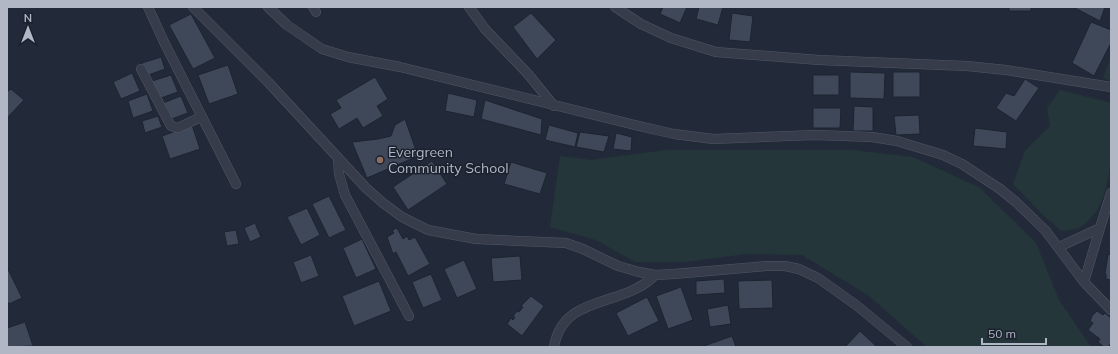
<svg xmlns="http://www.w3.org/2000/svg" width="1118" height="354" font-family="Mulish,sans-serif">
  <rect width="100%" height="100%" fill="#222a39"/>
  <path fill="#24363a" d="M1111,56V81L1103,78Z
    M1060,90L1111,103C1111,140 1117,205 1080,227C1076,230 1068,230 1062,231L1043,215L1013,184L1025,151L1050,126L1047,108Z
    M667,150H852L913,157L980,188L1036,243L1059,300L1091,347H927L868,295L802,255L747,254L684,262H635L596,240L550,227L560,156L591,160Z"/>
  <path fill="#3e4858" stroke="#1d2430" d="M663,7H687L680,23L660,14Z
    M699,7H723L718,25L696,19Z
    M1009,7H1031V11H1009Z
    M1073,7H1105L1100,21Z
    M531,13L556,40L537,59L513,27Z
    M732,13L753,16L750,42L729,40Z
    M191,14L215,58L193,69L169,25Z
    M1091,22L1111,30V43L1094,76L1072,63Z
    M161,57L165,69L146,76L142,63Z
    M228,65L238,94L209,104L198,75Z
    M850,72L885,73L884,99L850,98Z
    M893,72H920V97H893Z
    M132,73L140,91L121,99L113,82Z
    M171,75L178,92L158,99L152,81Z
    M813,75H839V95H813Z
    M375,77L388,99L377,106L383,116L363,128L357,118L339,129L330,114L341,108L336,100Z
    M1025,79L1039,88L1016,121L996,108L1006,93L1014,96Z
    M11,89L24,100L7,118V92Z
    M448,93L477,100L474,117L445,111Z
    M147,94L153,111L133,118L128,101Z
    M181,96L188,113L169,120L163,103Z
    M485,100L542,119L541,135L481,119Z
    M854,106L873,107V131H853Z
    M813,108H841L840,128H813Z
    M919,115L920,134L896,135L894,116Z
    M158,116L162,127L145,133L142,121Z
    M405,119L418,156L367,178L352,142L378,139L391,136L395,125Z
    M192,125L200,149L170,159L162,136Z
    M549,125L578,133L575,147L545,140Z
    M975,128L1007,132L1006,149L973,146Z
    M580,132L609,136L604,152L576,147Z
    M616,133L632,137L631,151L613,149Z
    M432,161L447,184L408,210L393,187Z
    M511,162L547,173L540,194L504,184Z
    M329,196L346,230L329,238L312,204Z
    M307,208L320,235L301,245L287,217Z
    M255,223L261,237L250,242L244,228Z
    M397,228L403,239L407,236L409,240L415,237L430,264L408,276L396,252L393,254L387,237L394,233L392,230Z
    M236,230L239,244L227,246L224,232Z
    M362,239L376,269L356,278L343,248Z
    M1111,254V280L1106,279V274L1105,273L1108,255Z
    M311,255L319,276L301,283L293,262Z
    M520,256L522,280L493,282L491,258Z
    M464,260L477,289L457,298L444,269Z
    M7,267L22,298L9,304L7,301Z
    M431,274L442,300L423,308L412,282Z
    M724,279L725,293L696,295V281Z
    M772,280L773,308L739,309L738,281Z
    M379,281L391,311L354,326L342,296Z
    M681,287L693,320L668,329L656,296Z
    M531,296L544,306L522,336L507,324L511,318L513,320L515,317L513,316L517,311L519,312L523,307L521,306Z
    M647,297L659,321L628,336L616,313Z
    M728,305L731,324L710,327L707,309Z
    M1097,311L1103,315L1105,313L1111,318V343L1108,347H1104L1098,342L1100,339L1088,330L1093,323L1090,321L1092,316Z
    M25,322L33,346L7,347V328Z
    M860,331L876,346V347H845Z
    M732,336L736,347H701Z"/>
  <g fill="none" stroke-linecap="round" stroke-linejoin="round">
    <g stroke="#515764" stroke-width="10">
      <path id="minor" d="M148,7L164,42L236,184
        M193,7L268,82L366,188L383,203L402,217L428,230L476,239L566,243L583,249L618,266L639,272L655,275L674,274L766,266H785L799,269L818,278L856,305L907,347
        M268,7L287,25L322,49L348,57L400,67L639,126L674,134L713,139L815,135L872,137L897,141L943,155L962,164L1000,189L1016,202L1045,230L1084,282L1111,310
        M313,7L316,12
        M469,7L485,29L528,74L554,106
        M615,7L641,24L671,38L716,52L819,60L967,66L1006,70L1111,87
        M141,69L171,126L178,128L201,117
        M338,159L339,174L345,195L409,316
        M1059,247L1100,228L1111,193
        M1084,282L1100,228
        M554,347C563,293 624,308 655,275"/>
    </g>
    <use href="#minor" stroke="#363c49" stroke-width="9"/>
  </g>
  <circle fill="#8d6e63" stroke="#1b222e" stroke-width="1.5" cx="380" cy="160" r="4"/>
  <g text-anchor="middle" stroke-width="3" stroke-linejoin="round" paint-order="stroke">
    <g font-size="14" fill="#b1b7c5" stroke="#1b222e" text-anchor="start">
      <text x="388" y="157">Evergreen<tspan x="388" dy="16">Community School</tspan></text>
    </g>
  </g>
  <rect width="1118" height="354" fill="none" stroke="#b1b7c5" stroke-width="16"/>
  <g transform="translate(28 28)" stroke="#1b222e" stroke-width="3" paint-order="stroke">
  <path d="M0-3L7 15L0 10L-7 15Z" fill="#b1b7c5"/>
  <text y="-6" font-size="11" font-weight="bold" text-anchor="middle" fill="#b1b7c5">N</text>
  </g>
  <path d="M982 338v6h64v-6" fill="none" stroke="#b1b7c5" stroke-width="2"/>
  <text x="988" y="338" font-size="12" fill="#b1b7c5" stroke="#1b222e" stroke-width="3" paint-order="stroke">50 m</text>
</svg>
